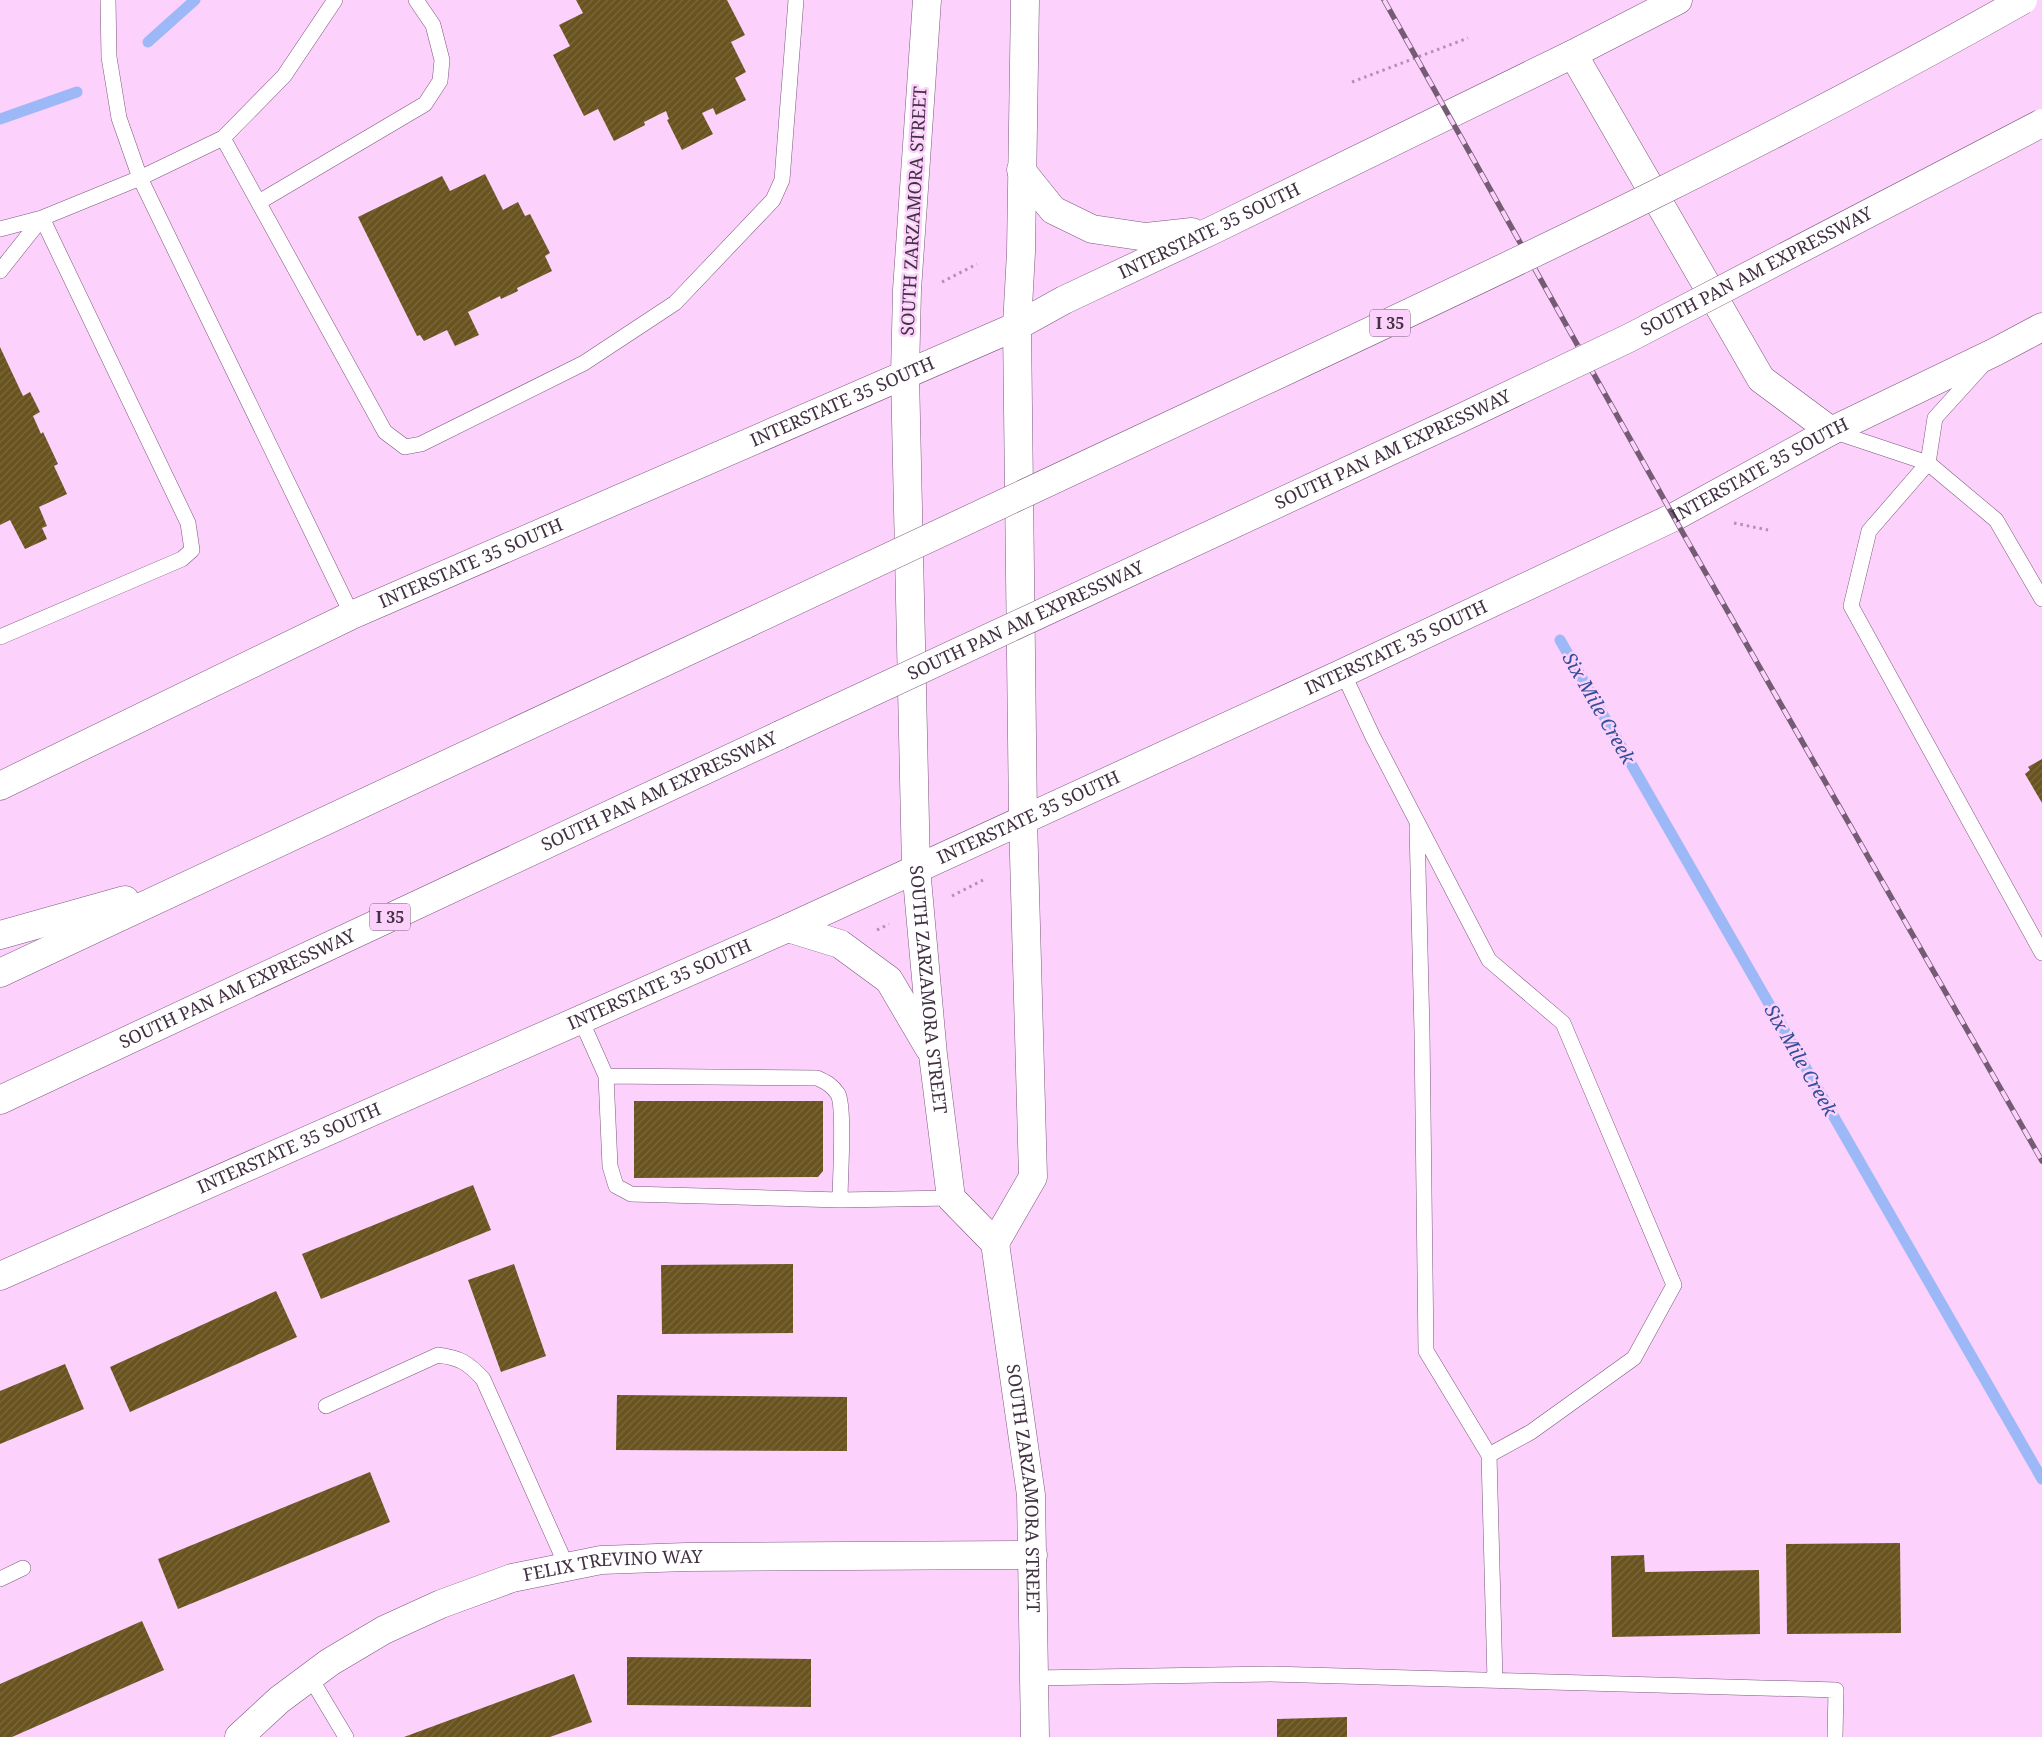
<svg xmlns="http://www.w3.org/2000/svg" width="2042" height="1737" font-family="'Noto Serif',serif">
  <defs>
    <pattern id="building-hatch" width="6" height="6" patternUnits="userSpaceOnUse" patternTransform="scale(1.25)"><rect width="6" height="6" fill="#69531e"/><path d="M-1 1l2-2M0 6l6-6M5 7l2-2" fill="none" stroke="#7c6940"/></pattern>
  </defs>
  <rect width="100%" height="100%" fill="#fcd1fc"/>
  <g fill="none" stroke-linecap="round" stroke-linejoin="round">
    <path stroke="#9cb8f6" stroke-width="11" d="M148,42L195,0
      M0,119L77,92
      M1560,640L2042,1479"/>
  </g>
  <path fill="url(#building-hatch)" d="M576,0H727L745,35L731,42L746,72L735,78L746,100L716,115L713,108L702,113L713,134L682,150L667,120L669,119L666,111L644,122L645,125L614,141L598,109L584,116L553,55L570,46L559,25L583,13Z
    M485,174L503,210L518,202L525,216L530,214L550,253L545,256L552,271L517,288L518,291L501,299L500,296L468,312L479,335L455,346L447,330L424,341L420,335L417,336L358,217L442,176L450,191Z
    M0,347L23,396L30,392L40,412L33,416L41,434L43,432L58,464L54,466L67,494L39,507L47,526L42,528L47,539L25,549L10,520L0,525Z
    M2042,759V803L2025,774L2030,770L2028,767Z
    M634,1101H823V1171L818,1177L634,1178Z
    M473,1185L491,1230L321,1299L302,1254Z
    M514,1264L546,1356L501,1372L468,1280Z
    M793,1264V1333L662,1334L661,1265Z
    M276,1291L297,1337L130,1412L110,1367Z
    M65,1364L84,1409L0,1444V1391Z
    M617,1395L847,1397V1451L616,1450Z
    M370,1472L390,1522L178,1609L158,1559Z
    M1900,1543L1901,1633L1787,1634L1786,1544Z
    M1644,1555L1645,1572L1759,1570L1760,1634L1612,1637L1611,1556Z
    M142,1621L164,1670L12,1737H0V1684Z
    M627,1657L811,1659V1707L627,1705Z
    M574,1674L592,1722L550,1737H404Z
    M1347,1717V1737H1277V1719Z"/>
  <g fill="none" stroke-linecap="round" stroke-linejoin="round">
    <g stroke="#7c577d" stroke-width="16">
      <path id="lane" d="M108,0L109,57L119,118L140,178L352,615
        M223,138L385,432L405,447L421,444L584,363L675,303L773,200L782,180L796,0
        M259,202L425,104L440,81L442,60L433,25L416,0
        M0,229L42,218L140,178L223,138L284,76L335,0
        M0,271L42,218
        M1983,365L1935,418L1928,463L1869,531L1851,606L2042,953
        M1832,431L1928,463L1996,520L2042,599
        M0,637L182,559L192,550L188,523L42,218
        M1343,673L1373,737L1489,960L1563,1023L1674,1285L1634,1358L1531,1432L1489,1455L1495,1680
        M1417,827L1422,1032L1426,1351L1489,1455
        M581,1020L606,1076L817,1078C826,1082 832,1085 838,1094C845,1108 840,1180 840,1200
        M606,1076L610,1166L616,1186L631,1194L840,1200L951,1198
        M326,1406L438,1355C461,1358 468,1363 483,1379L567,1567
        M0,1579L23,1568
        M310,1677L346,1737
        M1034,1678L1271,1674L1836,1690L1835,1737"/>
    </g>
    <g stroke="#7c577d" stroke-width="29">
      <g id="street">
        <path id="s1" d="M239,1737L279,1700L330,1662L384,1630L441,1604L512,1578L601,1560L686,1557L1033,1555"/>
      </g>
    </g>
    <g stroke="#7c577d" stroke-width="29">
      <g id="secondary">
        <path id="s2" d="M927,0L907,290L905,374L916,868L933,1055L951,1198L995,1243L1031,1495L1035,1737"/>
        <path d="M1573,54L1761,379L1831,431"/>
        <path d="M1021,170L1053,210L1092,229L1146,237L1192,232"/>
        <path id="s3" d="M0,786L352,615L1017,326L1064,300L1215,229L1573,54L1678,0"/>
        <path d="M788,928L840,944L889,980L929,1048"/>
        <path d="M995,1243L1033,1177L1023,819L1017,326L1021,252L1025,0"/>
        <path id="s4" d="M0,1276L788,928L1343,673L1674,517L1831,431L1995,352L2042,327"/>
      </g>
    </g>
    <g stroke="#7c577d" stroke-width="29">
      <g id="highway">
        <path d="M0,935L125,900"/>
        <path d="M0,973L746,624"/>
        <path id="s5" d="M0,1100L780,735"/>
      </g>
    </g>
    <path stroke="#b291b2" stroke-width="3" stroke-dasharray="2.5 4" stroke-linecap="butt" d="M1352,82L1468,38
      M942,282L977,264
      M1734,523L1768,530
      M952,896L983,880
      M877,930L889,924"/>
    <use href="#lane" stroke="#fff" stroke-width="15"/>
    <use href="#street" stroke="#fff" stroke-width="28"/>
    <use href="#secondary" stroke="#fff" stroke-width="28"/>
    <use href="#highway" stroke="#fff" stroke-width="28"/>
    <g stroke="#745c74" stroke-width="5.5">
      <path id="rail" d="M1384,0L1684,535L2042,1161"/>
    </g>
    <use href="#rail" stroke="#fcd1fc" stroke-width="4" stroke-dasharray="11" stroke-linecap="butt"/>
    <g stroke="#7c577d" stroke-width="29" stroke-linecap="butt">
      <g id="highway-bridge">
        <path d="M746,624C923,541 1100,458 1277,375C1529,257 1780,138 2023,0"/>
        <path id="s6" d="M780,735L1459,419L1629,338L2042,123"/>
      </g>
    </g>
    <use href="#highway-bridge" stroke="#fff" stroke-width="28"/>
  </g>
  <g text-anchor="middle" stroke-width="5" stroke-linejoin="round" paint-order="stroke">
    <g fill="#fcd1fc" stroke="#7a617a" stroke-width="1">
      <rect x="1370" y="309.5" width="40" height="27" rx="4"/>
      <rect x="370" y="903.5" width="40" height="27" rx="4"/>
    </g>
    <g font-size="16" font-weight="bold" fill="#423142">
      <text x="1390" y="329">I 35</text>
      <text x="390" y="923">I 35</text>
    </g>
    <g font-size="18" fill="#423142" stroke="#fcd1fc">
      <text transform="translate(914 211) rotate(-87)" y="6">SOUTH ZARZAMORA STREET</text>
      <text dy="6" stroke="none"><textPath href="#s3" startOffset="1331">INTERSTATE 35 SOUTH</textPath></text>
      <text dy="6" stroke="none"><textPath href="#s6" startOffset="1081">SOUTH PAN AM EXPRESSWAY</textPath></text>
      <text dy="6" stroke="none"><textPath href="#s3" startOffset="926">INTERSTATE 35 SOUTH</textPath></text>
      <text dy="6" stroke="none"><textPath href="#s6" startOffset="676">SOUTH PAN AM EXPRESSWAY</textPath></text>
      <text dy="6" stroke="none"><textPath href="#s4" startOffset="1936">INTERSTATE 35 SOUTH</textPath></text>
      <text dy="6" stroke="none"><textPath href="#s3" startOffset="521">INTERSTATE 35 SOUTH</textPath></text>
      <text dy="6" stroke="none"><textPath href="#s6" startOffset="271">SOUTH PAN AM EXPRESSWAY</textPath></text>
      <text dy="6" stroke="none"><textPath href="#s4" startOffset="1531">INTERSTATE 35 SOUTH</textPath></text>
      <text dy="6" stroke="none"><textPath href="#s5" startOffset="728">SOUTH PAN AM EXPRESSWAY</textPath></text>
      <text dy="6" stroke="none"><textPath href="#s4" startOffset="1126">INTERSTATE 35 SOUTH</textPath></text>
      <text dy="6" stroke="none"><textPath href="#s4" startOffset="721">INTERSTATE 35 SOUTH</textPath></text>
      <text dy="6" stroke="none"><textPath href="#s5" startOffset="262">SOUTH PAN AM EXPRESSWAY</textPath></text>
      <text dy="6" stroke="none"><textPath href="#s2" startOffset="991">SOUTH ZARZAMORA STREET</textPath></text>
      <text dy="6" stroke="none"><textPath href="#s4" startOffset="316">INTERSTATE 35 SOUTH</textPath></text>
      <text dy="6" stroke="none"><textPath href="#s2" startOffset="1511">SOUTH ZARZAMORA STREET</textPath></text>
      <text dy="6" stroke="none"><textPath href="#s1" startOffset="421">FELIX TREVINO WAY</textPath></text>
    </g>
    <g font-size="19" font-style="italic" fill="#334f98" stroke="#fcd1fc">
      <text transform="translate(1599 708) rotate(60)" y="7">Six Mile Creek</text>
      <text transform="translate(1801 1060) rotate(60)" y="7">Six Mile Creek</text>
    </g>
  </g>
</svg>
